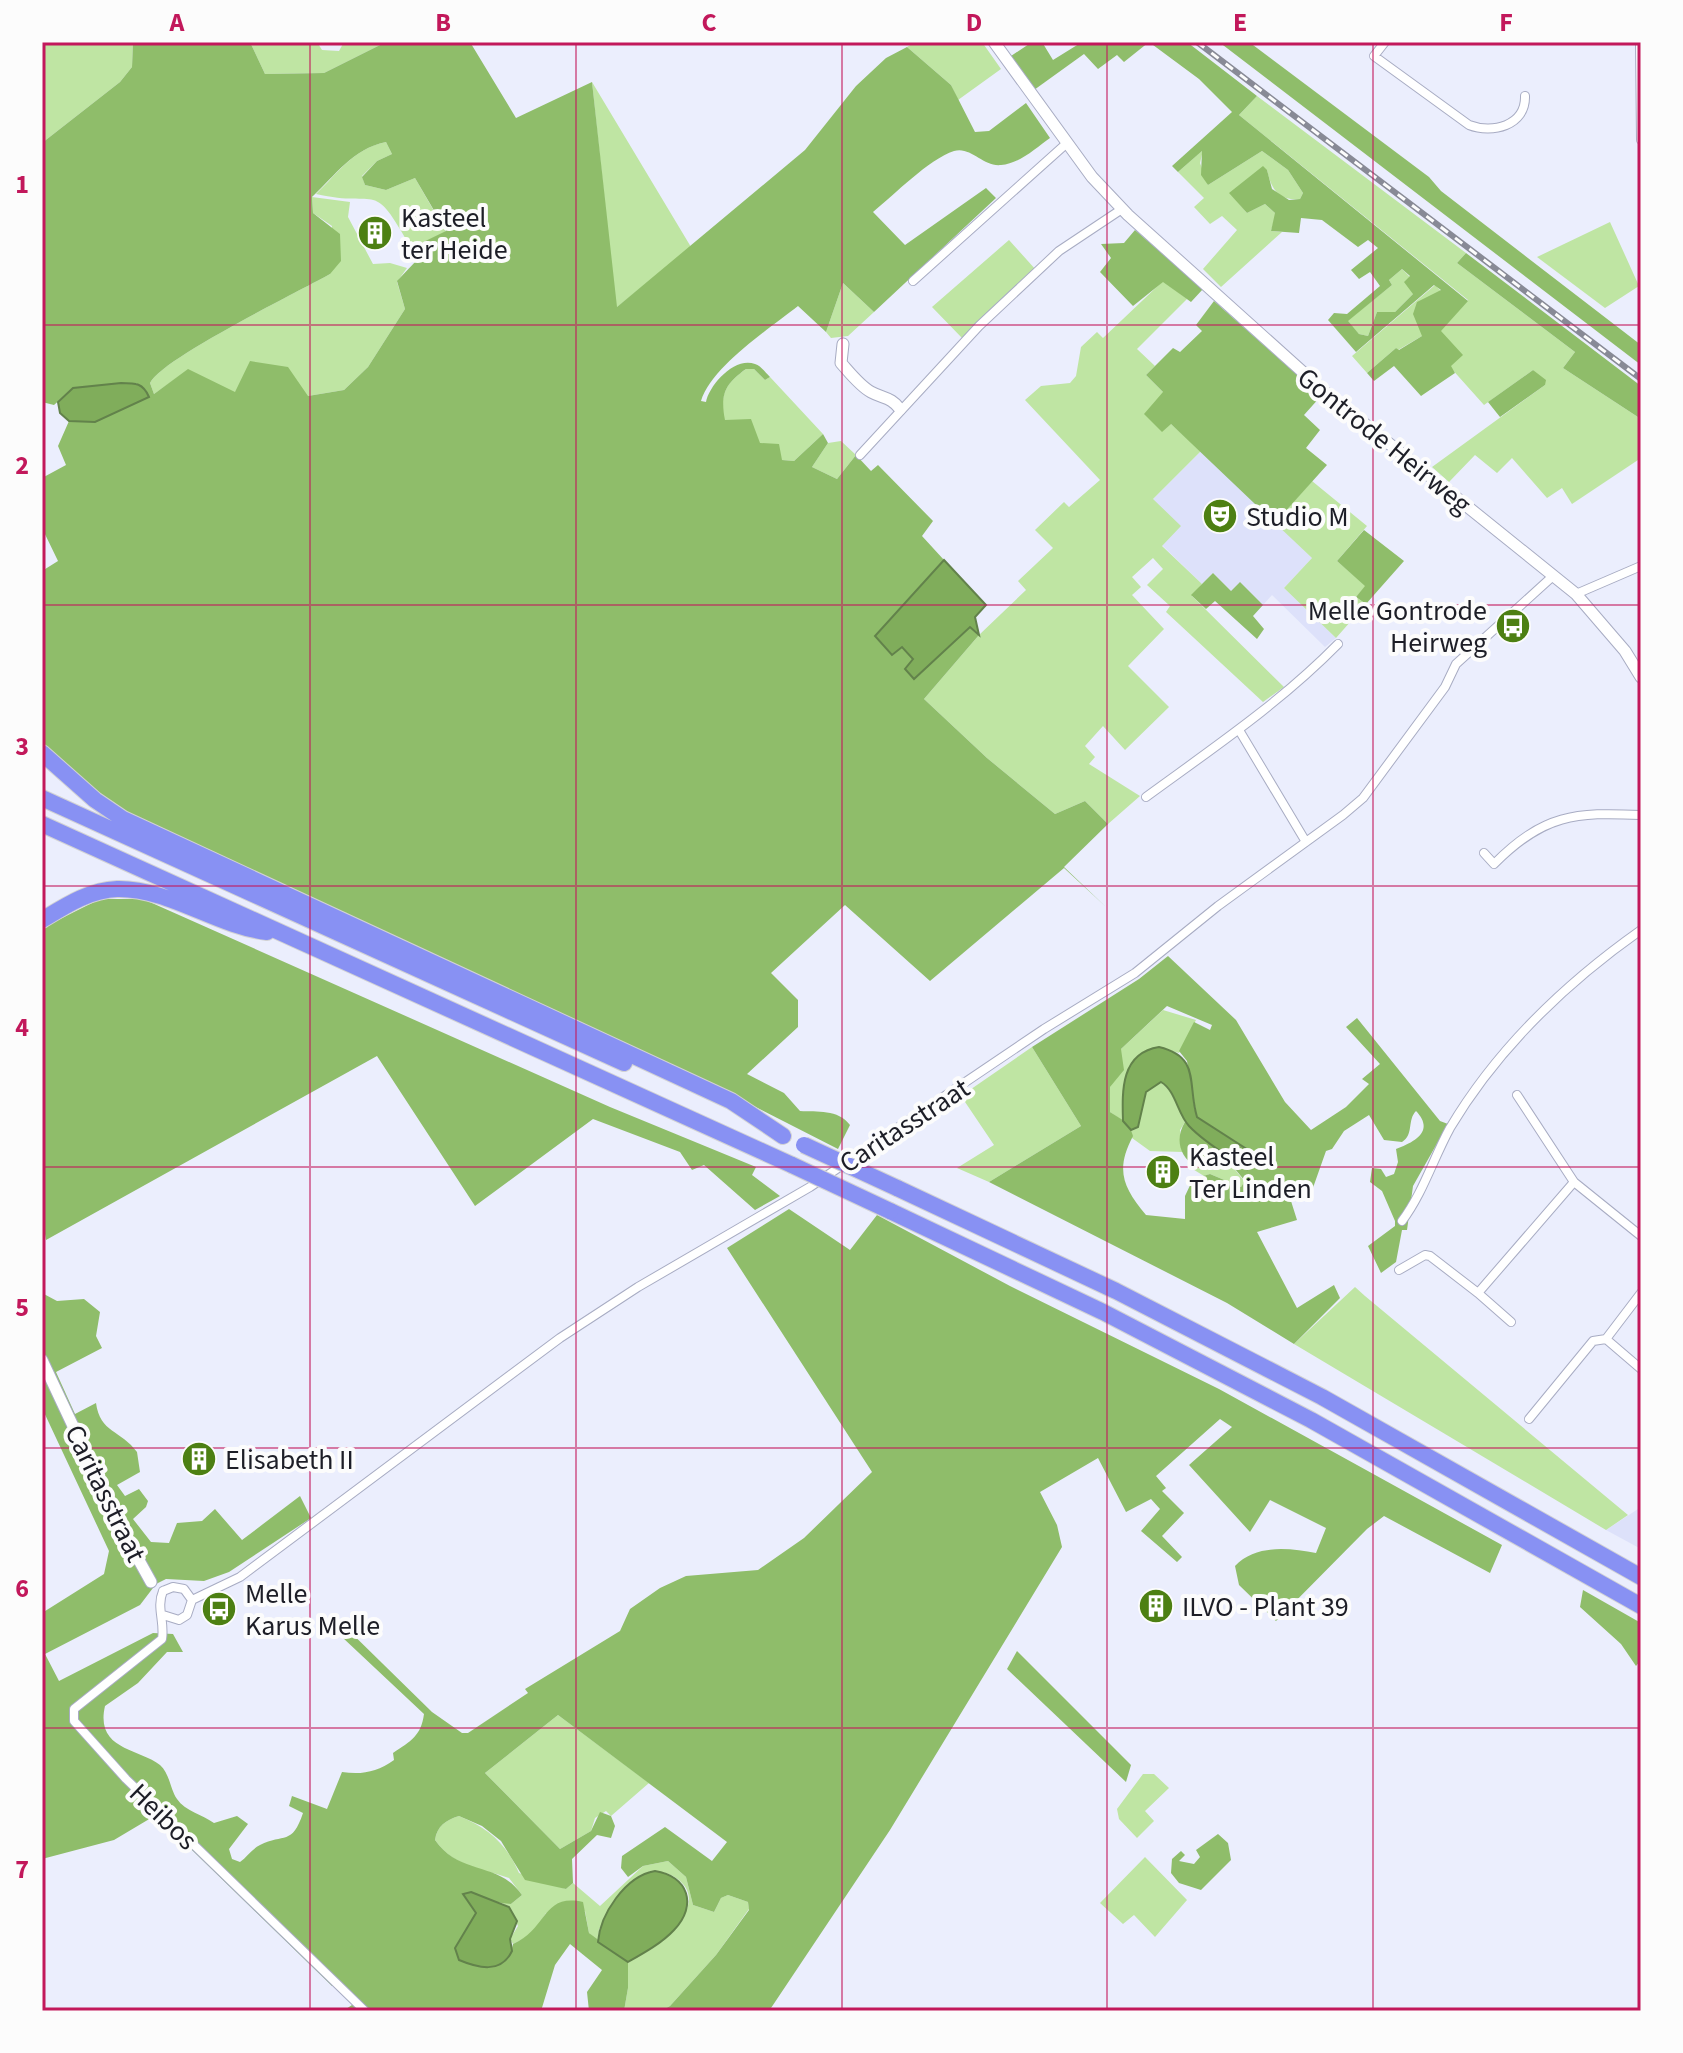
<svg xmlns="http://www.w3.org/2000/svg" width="1683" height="2053" font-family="'Source Sans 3',sans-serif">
  <rect width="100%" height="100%" fill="#ebeefd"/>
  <path fill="#dde1fa" d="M1201,451L1312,558L1284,588L1336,638L1325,647L1272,595L1263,605L1240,583L1231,591L1213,573L1202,584L1134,518Z
    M1641,1507V1549L1606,1530Z"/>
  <path fill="#bfe5a3" d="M42,42H133L132,67L120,82L42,143Z
    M250,42H317L322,50L339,51L344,42H386L324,73L265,74Z
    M915,42H982L1001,69L958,100L951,85L907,47Z
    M592,82L691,247L616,308Z
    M1257,96L1466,253L1457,263L1575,352L1563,368L1641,419V458L1572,504L1562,488L1547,498L1512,458L1497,473L1475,455L1449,482L1432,467L1545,385L1533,370L1484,405L1450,367L1440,331L1468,300L1239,115Z
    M386,142L392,154L377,161L362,176L365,185L386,190L415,178L446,232L411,248C371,177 382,209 316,194C339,172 353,149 386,142Z
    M1203,150L1200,163L1208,185L1262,151L1288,170L1303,193L1300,199C1279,201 1271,189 1267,170L1230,193L1247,213L1265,204L1276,214L1271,231L1282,232L1221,287L1203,269L1237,230L1222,216L1210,224L1194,207L1204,198L1178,172Z
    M312,197L350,202L348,217L373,264L390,263L407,268L397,282L405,309L368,367L344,390L308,396L235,393L188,370L154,394L150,383C161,359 298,292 330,274L332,226L313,213Z
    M1610,222L1639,286L1605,308L1537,257Z
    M1009,240L1036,270L962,338L932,307Z
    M1402,269L1410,277L1414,293L1395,312H1377L1368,336L1359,334L1347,321L1392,285L1389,280Z
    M1163,281L1187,299L1137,349L1155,366L1146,375L1163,392L1171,424L1201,451L1153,499L1181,526L1162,546L1202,584L1192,596L1284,687L1263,702L1166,612L1170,606L1147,585L1163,569L1153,558L1132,577L1141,587L1132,595L1164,629L1128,666L1169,707L1125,750L1103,726L1085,746L1095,757L1089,764L1140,796L1108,824L1085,801L1055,814L987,758L924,699L979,635L1026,590L1018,581L1053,548L1035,530L1064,502L1069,507L1100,480L1025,400L1041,386L1070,383L1076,376L1081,347L1097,332L1103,338Z
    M843,283L874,312L848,336L831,338L826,332Z
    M1435,285L1441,291L1430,297L1422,336L1398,350L1396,348L1367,373L1352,356Z
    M746,369H754L765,380L770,377L823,434L794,461L781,460L724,420C720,394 725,384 746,369Z
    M841,441L856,455L837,479L812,467L828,443Z
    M1312,481L1367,526L1337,561L1366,586L1356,597L1366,604L1336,638L1284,588L1312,558L1275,523Z
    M1163,1010L1196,1020L1179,1053L1159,1047L1122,1102L1123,1121L1110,1112V1087L1121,1049Z
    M1032,1047L1081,1126L989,1182L957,1168L994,1145L961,1096Z
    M1161,1082L1170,1091L1185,1122L1180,1130L1183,1152L1150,1151L1132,1138L1131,1130L1134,1129L1146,1092Z
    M1220,1151L1245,1182L1241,1187L1210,1174L1204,1176L1191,1168L1190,1164L1195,1166Z
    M1355,1287L1365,1296L1628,1515L1606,1530L1294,1344Z
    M558,1715L649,1783L611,1816L606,1811L595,1818L591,1831L560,1849L485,1773Z
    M1143,1774H1154L1169,1788L1145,1811L1154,1821L1137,1838L1119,1819L1117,1809Z
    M459,1816C488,1828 506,1843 519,1873L566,1889L573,1883L600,1906L643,1866L668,1861L686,1877L693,1905L714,1912L721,1898L728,1895L748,1902L749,1909L716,1955L670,2006L661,2011H624L628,1988V1962C649,1950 712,1910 680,1881C671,1873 660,1871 650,1871L599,1929L598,1942L589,1933L585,1911L546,1913L533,1934L513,1944L510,1939L518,1926L509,1907L498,1901L511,1904L522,1895L509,1878C480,1868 454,1867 435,1840C437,1826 446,1820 459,1816Z
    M1145,1857L1187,1900L1155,1937L1134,1915L1123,1924L1100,1903Z"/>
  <path fill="#8fbd6a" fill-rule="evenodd" d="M133,42H250L265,74L324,73L386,42H470L516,118L592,82L617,307L805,150L856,86L886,58L907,47L951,85L975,132L989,131L1026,103L1050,138C1036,148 1019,164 1001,165C983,167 971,146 954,151C929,159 894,195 873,212L905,245L986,188L996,198L874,312L843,283L826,332L798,306C769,329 712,366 701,401L706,402C709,385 735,356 755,364C761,366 765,372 770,377L765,380L754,369H746C725,384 720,394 725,420L751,419L760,443L779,444L782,460L794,461L823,434L828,443L812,467L837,479L856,455L871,471L878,465L933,521L922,536L944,560L875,636L892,655L902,647L914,660L971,627L979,635L924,699L987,758L1055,814L1085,801L1108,824L1064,867L1106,907L1064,868L930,981L845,905L771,973L798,1000V1027L747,1074L784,1093L800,1111C817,1112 838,1109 850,1125L838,1149L730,1094L116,810L84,785L42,742V571L58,561L42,528V478L66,465L58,446L69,421C110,423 115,415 137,383L73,388L54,405L42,402V143L120,82L132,67ZM386,142L392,154L377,161L362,177L365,185L386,190L415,178L446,231L411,248L416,261L397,281L405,309L368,367L344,390L308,396L288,367L250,361L235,392L188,369L154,394L150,383C161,359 298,292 330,274L341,261L340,234L313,213L312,197C336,175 352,149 386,142Z
    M1032,42H1042L1053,60L1082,42H1187L1257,96L1239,115L1468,301L1441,331L1463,355L1451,366L1455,373L1421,396L1394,366L1374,381L1367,373L1396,348L1399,350L1422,336L1413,314L1417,302L1441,290L1434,285L1356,352L1328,320L1334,313L1347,314L1380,286L1370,272L1359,279L1351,270L1378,248L1368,240L1358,247L1322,220L1301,218L1299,233L1271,231L1275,213L1265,204L1247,213L1229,193L1263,166L1267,170L1272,189L1289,200L1300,199L1303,193L1288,170L1262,151L1208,185L1201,175L1202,151L1178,172L1172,166L1232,112L1199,79L1149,42L1124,62L1117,55L1098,69L1084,54L1034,90L1011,56ZM1402,269L1410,276L1404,282L1413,294L1395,312H1377L1368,336L1359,334L1348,321L1392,285L1389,280Z
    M1219,42H1249L1429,177L1441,191L1641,345V365Z
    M1135,230L1203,289L1191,302L1163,282L1133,306L1100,272L1111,258L1101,244L1124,243Z
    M1466,253L1641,386V419L1563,368L1575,352L1457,263Z
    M1214,301L1321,396L1304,415L1320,430L1306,448L1327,465L1275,523L1171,424L1162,432L1144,414L1163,392L1146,375L1173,348L1180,352L1202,331L1196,325Z
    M1533,370L1546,380L1545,385L1500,417L1488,402Z
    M1364,530L1404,561L1366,604L1356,597L1365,586L1337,561Z
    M1213,573L1231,591L1240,582L1263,605L1253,616L1264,629L1257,639L1215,601L1206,609L1191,595Z
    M100,899H143L610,1107L756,1167L752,1175L780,1196L755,1210L704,1165L692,1170L680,1152L593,1119L475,1206L377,1056L46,1240L42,1216V928Z
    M1168,956L1236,1020L1285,1102L1311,1130L1346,1107L1369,1084L1362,1079L1380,1064L1346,1027L1357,1018L1440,1121L1448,1124L1413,1186L1407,1230H1402L1396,1262L1381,1273L1368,1246L1395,1226V1221L1382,1191L1370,1182L1372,1168L1381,1169L1386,1177L1394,1174L1398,1162L1396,1149C1415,1142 1435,1131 1416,1111C1407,1120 1414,1135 1402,1142L1384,1140L1369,1115L1344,1131L1332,1149L1326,1151L1309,1199L1291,1201L1297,1220L1257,1232L1297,1308L1334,1285L1340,1298L1294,1344L1227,1303L989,1182L1081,1126L1032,1047L1139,979ZM1167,1006L1212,1025L1210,1030L1194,1022L1179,1051L1187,1061L1197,1117L1255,1154L1247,1169L1185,1122C1175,1138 1179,1156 1195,1166L1220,1151L1245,1181L1241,1187L1210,1174L1193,1179L1185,1196V1219L1146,1215C1123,1187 1115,1170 1133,1136L1129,1124L1110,1112V1087L1124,1070L1121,1049Z
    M789,1209L850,1250L877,1215L1010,1286L1219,1389L1502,1545L1490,1573L1384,1516L1367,1529L1276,1621L1239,1585L1235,1566C1256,1544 1289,1548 1316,1553L1326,1528L1270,1500L1250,1532L1189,1465L1232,1427L1220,1419L1156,1476L1166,1488L1162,1491L1184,1513L1162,1536L1182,1557L1177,1562L1141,1531L1160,1509L1151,1499L1126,1512L1098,1458L1040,1492L1057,1525L1062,1547L890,1830L769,2011H661L670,2006L716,1955L749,1910L748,1902L728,1895L721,1898L714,1912L693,1905L686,1877L668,1861L643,1866L628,1877L621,1868L622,1856L665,1827L712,1861L727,1842L558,1715L485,1773L560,1849L591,1831L600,1812L611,1816L615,1826L611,1838L597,1835L572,1859L573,1883L566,1889L525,1880L501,1841L482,1826L459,1816C446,1820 437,1826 435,1840C460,1876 499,1861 522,1895L511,1904L487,1901L471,1892L463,1895L476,1913L455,1949L459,1960C480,1969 507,1972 513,1944C548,1929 542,1893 583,1902L589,1933L628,1962V1988L624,2011H589L587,1992L602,1970L570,1944L555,1965L541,2011H343L355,2003L336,1984L332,1986L156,1815L114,1840L42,1859V1613L104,1574L109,1551L42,1408V1293L57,1301L84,1299L100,1312L96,1336L102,1348L56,1372L75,1414L96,1403C100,1433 121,1430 137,1452L140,1472L117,1485L125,1496L139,1489L148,1501L146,1507L133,1519L151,1542L169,1543L177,1523L202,1521L215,1509L242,1540L300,1496L311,1518L229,1572L204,1581L166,1579L156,1584L140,1605L45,1654L59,1681L153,1633L173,1634L183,1652H167L138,1683L105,1706C95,1750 138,1748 160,1765C170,1774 170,1789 177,1799C185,1811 203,1815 214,1823L237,1816L248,1824L229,1849L232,1859L240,1862C247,1857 252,1849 260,1845C284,1833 292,1846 303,1813L289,1806L292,1796L327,1809L342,1772C362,1775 377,1772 394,1760L393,1753C411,1741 421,1736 424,1714L326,1622L333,1615L432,1712L462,1733H468L528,1693L525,1689L620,1631L630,1609L660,1588L686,1576L758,1570L804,1538L872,1472L727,1248Z
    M1583,1590L1641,1623V1660L1636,1666L1621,1644L1580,1607Z
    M1017,1651L1131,1765L1126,1782L1007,1669Z
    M1218,1834L1228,1843L1231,1860L1201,1890L1179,1883L1171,1873L1172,1859L1181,1851L1185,1855L1179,1861L1194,1864L1200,1857L1196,1850Z"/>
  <path fill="#80ad5b" stroke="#62824b" stroke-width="2" d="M121,383C136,383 143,383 149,397L95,422L69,421L60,413L58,402L73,388Z
    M944,560L986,605L975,617L979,635L970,627L914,679L905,669L913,659L902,647L892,655L875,636Z
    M1159,1047C1201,1057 1187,1084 1197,1117L1256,1155L1247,1169C1228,1156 1205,1143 1189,1126C1177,1113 1176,1091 1161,1082L1146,1092L1138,1127L1131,1130L1123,1121C1122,1090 1121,1053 1159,1047Z
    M655,1871C688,1876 698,1905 674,1930C662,1943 644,1953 628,1962L598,1942C600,1915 625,1876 655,1871Z
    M471,1892L509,1907L517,1921L510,1939L512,1951C501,1974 478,1968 459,1960L455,1948L476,1913L463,1894Z"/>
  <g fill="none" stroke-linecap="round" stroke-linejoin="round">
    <g stroke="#a8acc3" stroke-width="10">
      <path id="minor" d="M1385,42L1374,56L1469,125C1492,134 1526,126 1525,96
        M1640,42L1641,140
        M913,281L1067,143
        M860,455L979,326L1059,251L1122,209
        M1576,594L1641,566
        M1239,730L1306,842
        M1146,797C1213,748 1280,703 1338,644
        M1484,853L1494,864C1544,814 1575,812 1641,815
        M1517,1095L1574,1182L1641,1236
        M1402,1221C1423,1193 1433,1159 1450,1128C1497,1049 1566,983 1641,930
        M1399,1270L1425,1255L1430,1256L1478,1293L1574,1182
        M1478,1293L1511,1322
        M1606,1339L1641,1293
        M1529,1419L1593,1341L1606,1339L1641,1369
        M163,1591C156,1607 165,1622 162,1639L74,1709V1721L126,1779L365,2011
        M163,1591L173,1587L184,1589L192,1600L187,1615L179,1620L163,1615
        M192,1600L240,1577L560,1338L638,1287L810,1187L1044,1029L1135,973L1218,906L1343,815L1363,798L1445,687L1456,664L1553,576"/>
    </g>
    <g stroke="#a8acc3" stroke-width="13">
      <path id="tertiary" d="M994,42L1092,177L1128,215L1325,392L1576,594L1625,651L1641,677
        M843,344L841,363C850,373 860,386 871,392C884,399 891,397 900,409
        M42,1360L120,1526L151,1582"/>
    </g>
    <g stroke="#d2d2d4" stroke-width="18">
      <path id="motorway" d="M42,753L95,800L123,819L731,1101L783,1136
        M42,798L624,1063
        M42,824L792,1165
        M42,920C65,906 89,890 117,889C169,888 216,926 267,932
        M897,1188L1116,1291L1322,1397L1641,1577
        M890,1211L1103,1312L1311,1420L1641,1606"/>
    </g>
    <use href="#minor" stroke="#fff" stroke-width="8"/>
    <use href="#tertiary" stroke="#fff" stroke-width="11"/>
    <use href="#motorway" stroke="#8891f3" stroke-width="16"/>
    <g stroke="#888a96" stroke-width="6">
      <path id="rail" d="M1197,42L1641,379"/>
    </g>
    <use href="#rail" stroke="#fcfcfc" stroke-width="3" stroke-dasharray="9" stroke-linecap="butt"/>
    <g stroke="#d2d2d4" stroke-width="18" stroke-linecap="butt">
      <path id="motorway-bridge" d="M804,1145L897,1188
        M792,1165L890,1211"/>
    </g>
    <use href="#motorway-bridge" stroke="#8891f3" stroke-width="16"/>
  </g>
  <path fill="none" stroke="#c2185b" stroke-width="2" stroke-opacity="0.55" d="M310,42V2011M576,42V2011M842,42V2011M1107,42V2011M1373,42V2011M42,325H1641M42,605H1641M42,886H1641M42,1167H1641M42,1448H1641M42,1728H1641"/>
  <defs>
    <g id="building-disc" transform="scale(1.8)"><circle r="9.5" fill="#4d8013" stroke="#fcfcfc"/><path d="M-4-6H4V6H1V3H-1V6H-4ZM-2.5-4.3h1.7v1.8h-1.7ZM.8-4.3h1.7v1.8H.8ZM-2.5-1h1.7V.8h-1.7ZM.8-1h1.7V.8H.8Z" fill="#fff"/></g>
    <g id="theatre-disc" transform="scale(1.8)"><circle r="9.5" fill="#4d8013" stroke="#fcfcfc"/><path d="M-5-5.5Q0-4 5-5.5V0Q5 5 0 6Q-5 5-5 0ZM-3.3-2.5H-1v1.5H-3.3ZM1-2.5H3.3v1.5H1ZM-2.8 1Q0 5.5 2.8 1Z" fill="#fff"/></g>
    <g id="bus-disc" transform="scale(1.8)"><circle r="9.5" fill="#4d8013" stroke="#fcfcfc"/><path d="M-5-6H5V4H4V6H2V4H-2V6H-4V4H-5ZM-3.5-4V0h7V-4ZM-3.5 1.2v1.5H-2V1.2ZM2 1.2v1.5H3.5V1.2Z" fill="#fff"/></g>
  </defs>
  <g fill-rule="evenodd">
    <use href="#building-disc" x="375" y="233"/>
    <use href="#theatre-disc" x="1220" y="516"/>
    <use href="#bus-disc" x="1513" y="626"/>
    <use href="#building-disc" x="1163" y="1172"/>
    <use href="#building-disc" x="199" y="1459"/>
    <use href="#building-disc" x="1156" y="1606"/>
    <use href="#bus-disc" x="219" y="1609"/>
  </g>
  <g text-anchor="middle" stroke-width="8" stroke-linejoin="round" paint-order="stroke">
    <g font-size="28" fill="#1d1e27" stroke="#fcfcfc" text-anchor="start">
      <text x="401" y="227">Kasteel<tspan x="401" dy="32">ter Heide</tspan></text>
      <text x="1246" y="526">Studio M</text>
      <text x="1487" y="620" text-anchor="end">Melle Gontrode<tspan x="1487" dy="32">Heirweg</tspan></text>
      <text x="1189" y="1166">Kasteel<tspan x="1189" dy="32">Ter Linden</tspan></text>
      <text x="225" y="1469">Elisabeth II</text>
      <text x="245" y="1603">Melle<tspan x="245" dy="32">Karus Melle</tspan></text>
      <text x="1182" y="1616">ILVO - Plant 39</text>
    </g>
    <g font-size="28" fill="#1d1e27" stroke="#fcfcfc">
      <text transform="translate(1385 440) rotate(39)" y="10">Gontrode Heirweg</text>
      <text transform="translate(904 1125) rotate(-33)" y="10">Caritasstraat</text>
      <text transform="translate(106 1493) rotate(64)" y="10">Caritasstraat</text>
      <text transform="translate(164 1816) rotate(44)" y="10">Heibos</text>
    </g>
  </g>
  <rect width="1683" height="2053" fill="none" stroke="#fcfcfc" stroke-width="88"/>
  <rect x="44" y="44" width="1595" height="1965" fill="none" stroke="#c2185b" stroke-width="3"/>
  <g font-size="26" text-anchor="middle" font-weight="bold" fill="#c2185b">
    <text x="177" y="31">A</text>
    <text x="443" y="31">B</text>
    <text x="709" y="31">C</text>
    <text x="974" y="31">D</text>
    <text x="1240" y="31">E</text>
    <text x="1506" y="31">F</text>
    <text x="22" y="193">1</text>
    <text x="22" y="474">2</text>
    <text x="22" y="755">3</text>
    <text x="22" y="1036">4</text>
    <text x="22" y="1316">5</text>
    <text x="22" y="1597">6</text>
    <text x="22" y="1878">7</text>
  </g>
</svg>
